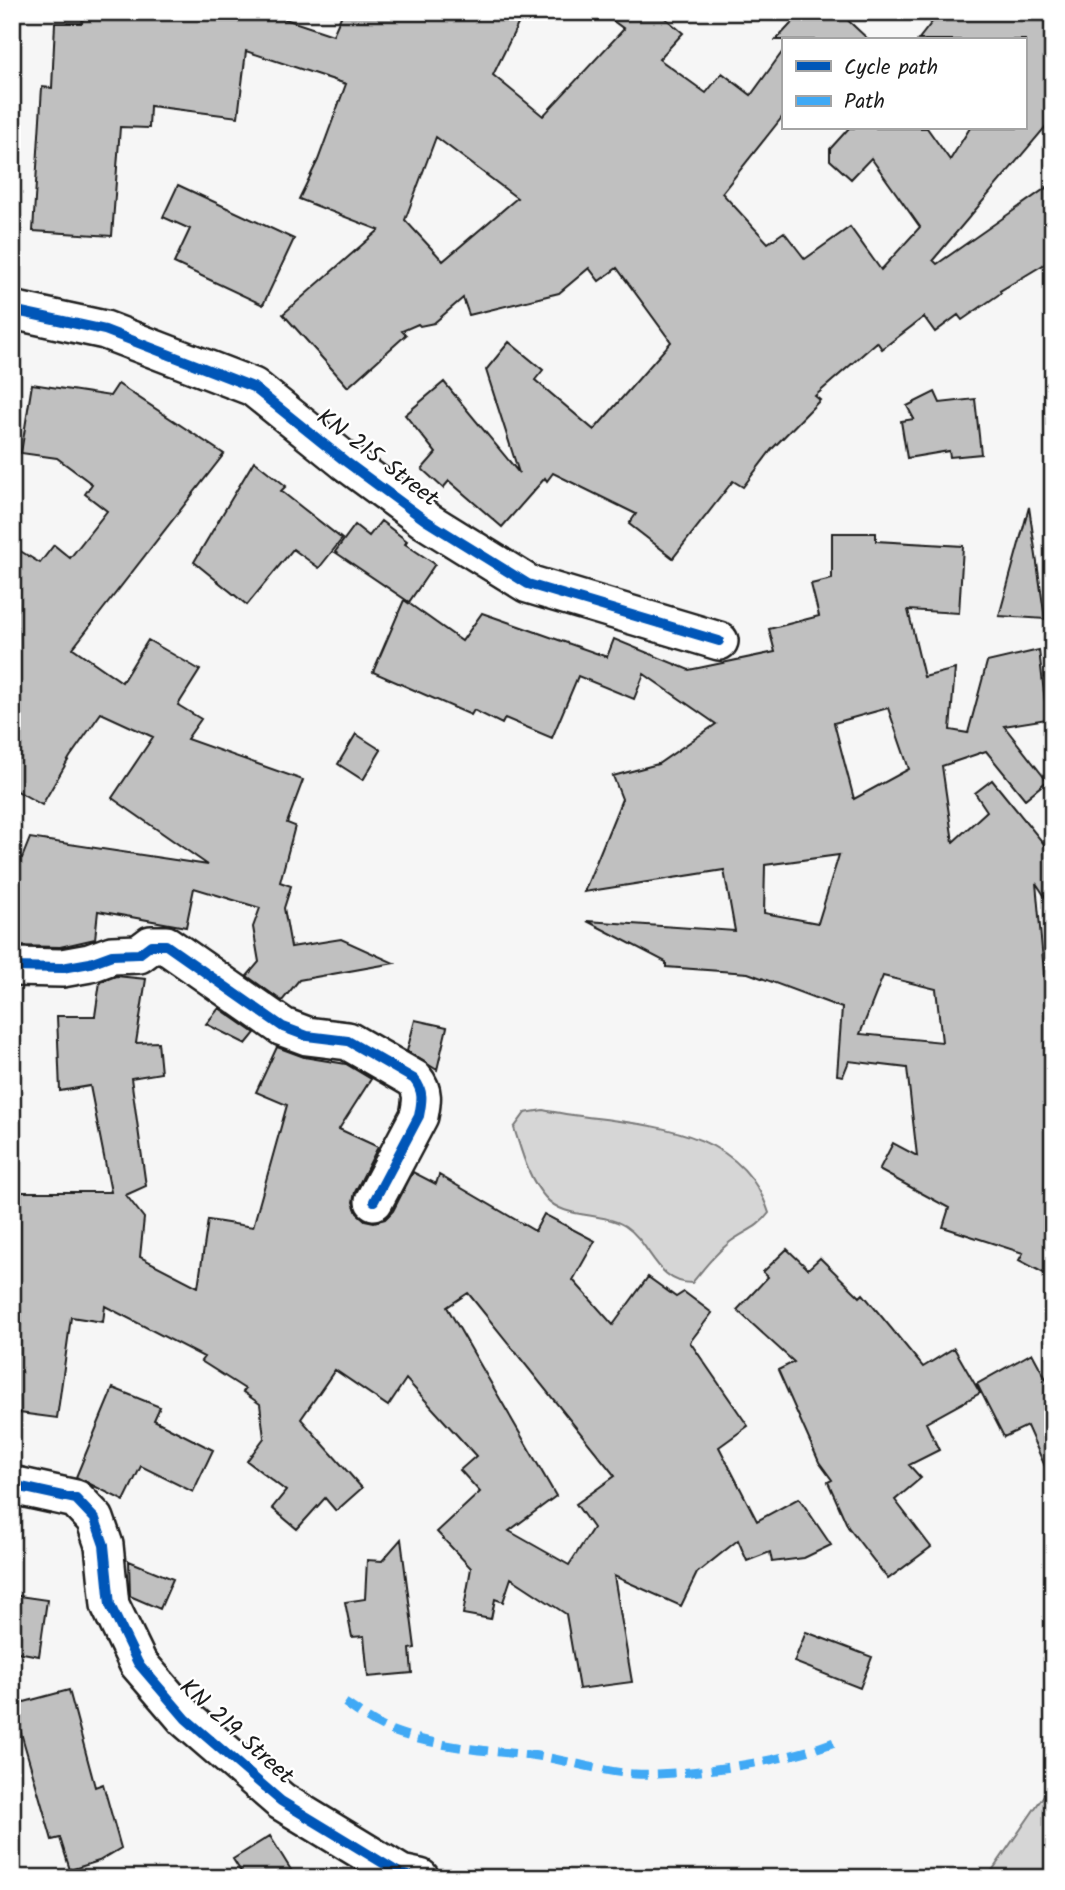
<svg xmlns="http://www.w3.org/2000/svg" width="1065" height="1890" font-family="Kalam,sans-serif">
  <rect width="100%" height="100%" fill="#f6f6f6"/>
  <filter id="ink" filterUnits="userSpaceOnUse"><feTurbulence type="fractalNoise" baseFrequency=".0143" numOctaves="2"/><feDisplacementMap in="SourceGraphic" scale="14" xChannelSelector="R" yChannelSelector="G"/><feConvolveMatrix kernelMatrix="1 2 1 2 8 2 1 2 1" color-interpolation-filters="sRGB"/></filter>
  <g filter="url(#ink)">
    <path fill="#d6d6d6" stroke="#797979" stroke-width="2" d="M543,1110C625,1127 738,1116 769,1213C758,1228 745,1231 730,1242C715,1254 704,1268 692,1283C656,1283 651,1243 625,1226C601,1211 564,1220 545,1197C528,1178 522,1152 514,1128L525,1113Z
      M1053,1782V1878H987Z"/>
    <path fill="#c0c0c0" stroke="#1c1c1c" stroke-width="2" fill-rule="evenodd" d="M84,12H264L333,35L343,12H524L493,75L543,116L624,29L601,12H658L683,33L659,59L706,93L722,73L751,95L783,51V116L722,193L768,243L784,232L805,259L850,227L881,270L920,227L871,158L851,179L830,160V149L849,128H927L950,160L970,128H1025V40H918L940,12H1053V118L933,260L937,264L1053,183V259L1000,291L1001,293L962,320L958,315L935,332L924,317L882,349L877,342L815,396L820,400L772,449L743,487L733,481L673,558L629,524L636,514L553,473L547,481L545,478L502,527L449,481L443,488L422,469L436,453L405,415L444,382L519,473L486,370L509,342L543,370L535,380L594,430L671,342L617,268L599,281L589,268L559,293L469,315L463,298L434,323L420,326L418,324L402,331L406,335L348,387L283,314L379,230L299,199L318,160L346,84L246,51L238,117L150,106L149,128L120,127L112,236L33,231L42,87L52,88L55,23H82ZM436,137L517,198L443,261L405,220Z
      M802,12H839L869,40H776Z
      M178,185L294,239L263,305L174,263L190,229L163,217Z
      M32,384L110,396L118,384L224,454L73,648L122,682L148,640L200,670L178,705L201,719L187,739L303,780L287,823L295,826L280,882L291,886L284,908L291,947L341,939L394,963L299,980L282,1001L247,976L259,962L253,927L260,908L194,888L186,927L98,911L95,939L60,947L12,946V854L22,858L30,838L208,865L112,798L153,737L101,713L70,757L42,805L12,788V546L40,563L54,545L70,558L107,511L85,494L92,484L57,458L21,453Z
      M935,392L940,403L975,399L981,454L950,457L949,451L907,458L901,421L914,419L907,406Z
      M254,461L286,486L281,491L342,539L319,568L293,549L247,605L194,562Z
      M1029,507L1045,619L999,616Z
      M381,521L407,541L405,544L435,564L409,602L335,552L355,525L369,536Z
      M832,533H876V541L963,546L959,613L908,610L924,677L955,669L950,730L968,733L987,662L1039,650L1047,719L1004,726L1047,781L1025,799L986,751L942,766L953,842L987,811L975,793L992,780L1053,855V909L1036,883L1049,1028L1053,1027V1278L1019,1260L1023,1253L943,1227L949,1208L879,1170L893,1143L917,1156L907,1068L849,1061L843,1076L837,1075L842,1008L748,973L666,967V962L587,921L735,931L724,870L584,892L622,799L613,776L658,764L716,724L644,674L634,699L578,676L552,738L505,718L502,724L474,710L471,715L373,672L404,600L462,641L482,613L607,657L614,639L689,670L775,652L769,629L819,616L811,584L832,579ZM888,708L909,769L854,799L834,723ZM839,855L818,923L764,913L765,865ZM883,976L936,989L942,1042L860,1034Z
      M356,734L381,750L363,780L338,764Z
      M116,976L146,979L136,1043L158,1042L161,1073L131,1078L146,1186L126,1195L144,1218L140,1257L198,1287L208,1220L253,1227L287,1105L256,1092L277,1047L304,1057L346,1064L371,1079L339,1129L378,1147L355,1192L353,1202L357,1213L365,1220L374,1222L385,1219L393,1211L413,1172L436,1184L439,1175L535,1231L544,1214L595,1241L573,1280L613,1325L648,1277L676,1297L684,1292L712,1313L690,1342L748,1426L719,1447L757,1521L799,1498L831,1545L804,1558L772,1562L770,1552L747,1561L738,1540L697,1573L681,1606L614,1576L632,1682L579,1689L566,1614L511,1578L503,1602L495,1599L491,1619L463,1614L471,1568L437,1532L480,1492L460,1470L476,1456L406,1379L388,1406L335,1370L301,1419L362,1488L336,1511L325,1498L297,1529L272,1508L286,1491L247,1461L264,1438L260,1404L243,1392L245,1389L201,1361L204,1357L105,1306L103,1322L71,1317L57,1418L12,1412V1261H18L19,1192H111L90,1086L60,1091L57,1016H95L100,982ZM468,1293L615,1476L576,1504L593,1528L569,1565L509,1531L556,1496L447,1307Z
      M219,1008L255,1033L246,1044L206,1024Z
      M415,1020L447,1027L437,1070L407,1051Z
      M787,1249L808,1269L820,1258L860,1297L863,1294L923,1367L954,1348L980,1393L926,1423L939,1450L909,1465L921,1478L895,1500L931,1547L888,1579L848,1527L828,1482L832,1480L819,1462L778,1370L794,1362L737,1310L768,1277L763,1272Z
      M1032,1353L1053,1392V1484L1027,1426L1004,1437L977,1384Z
      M113,1388L160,1407L154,1420L213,1450L193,1492L141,1466L124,1501L76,1477Z
      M401,1539L415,1648L410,1649L412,1673L368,1677L364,1636L352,1637L345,1602L365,1599L367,1560L382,1561Z
      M129,1561L173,1579L160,1609L130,1596Z
      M12,1595L47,1600L39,1656L12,1651Z
      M806,1632L872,1657L860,1688L794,1662Z
      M69,1690L95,1787L103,1784L121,1848L99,1861L70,1870L60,1838L52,1840L13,1705Z
      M270,1836L296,1878H245L233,1859Z"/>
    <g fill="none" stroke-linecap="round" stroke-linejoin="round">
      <g stroke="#1c1c1c" stroke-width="42">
        <path id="minor" d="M12,310L105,330L253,387L345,461L425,520L528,584L719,641
          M12,967L62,968L90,963L112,955L139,954L151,945H166L283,1027L307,1036L348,1041L414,1079C424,1091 422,1101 419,1116L374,1201
          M12,1485L76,1499L95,1519L104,1545L110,1605L138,1663L186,1719L281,1801L401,1874L420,1878"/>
      </g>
      <use href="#minor" stroke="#fff" stroke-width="37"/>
      <path stroke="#3fa9f5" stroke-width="9" stroke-dasharray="18 9" stroke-linecap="butt" d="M345,1703C357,1711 371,1722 385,1728C428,1746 485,1751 531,1755C566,1759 600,1772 635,1774C689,1776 790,1761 839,1740"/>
      <g stroke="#fff" stroke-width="15">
        <path id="cycleway" d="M12,310L105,330L253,387L345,461L425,520L528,584L719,641
          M12,967L62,968L90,963L112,955L139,954L151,945H166L283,1027L307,1036L348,1041L414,1079C424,1091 422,1101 419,1116L374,1201
          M12,1485L76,1499L95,1519L104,1545L110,1605L138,1663L186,1719L281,1801L401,1874L420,1878"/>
      </g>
      <use href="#cycleway" stroke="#0057b8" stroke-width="10"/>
    </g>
  </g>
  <g text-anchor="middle" stroke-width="5" stroke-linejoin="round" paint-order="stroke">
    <g font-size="24" fill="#1c1c1c" stroke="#fff">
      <text transform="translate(378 457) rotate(37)" y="8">KN 215 Street</text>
      <text transform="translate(237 1731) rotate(42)" y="8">KN 219 Street</text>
    </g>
  </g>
  <rect width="1065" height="1890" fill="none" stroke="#fff" stroke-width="42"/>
  <rect x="21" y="21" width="1023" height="1848" fill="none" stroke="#1c1c1c" stroke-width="2.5" filter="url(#ink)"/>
  <rect x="782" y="38" width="245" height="91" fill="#ffffff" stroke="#a4a4a4" stroke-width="2"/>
  <rect x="796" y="61" width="35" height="10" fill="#0057b8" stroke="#a4a4a4" stroke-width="2"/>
  <text x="844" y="74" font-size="21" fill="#1c1c1c">Cycle path</text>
  <rect x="796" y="96" width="35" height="10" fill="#3fa9f5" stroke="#a4a4a4" stroke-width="2"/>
  <text x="844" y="108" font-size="21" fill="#1c1c1c">Path</text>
</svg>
